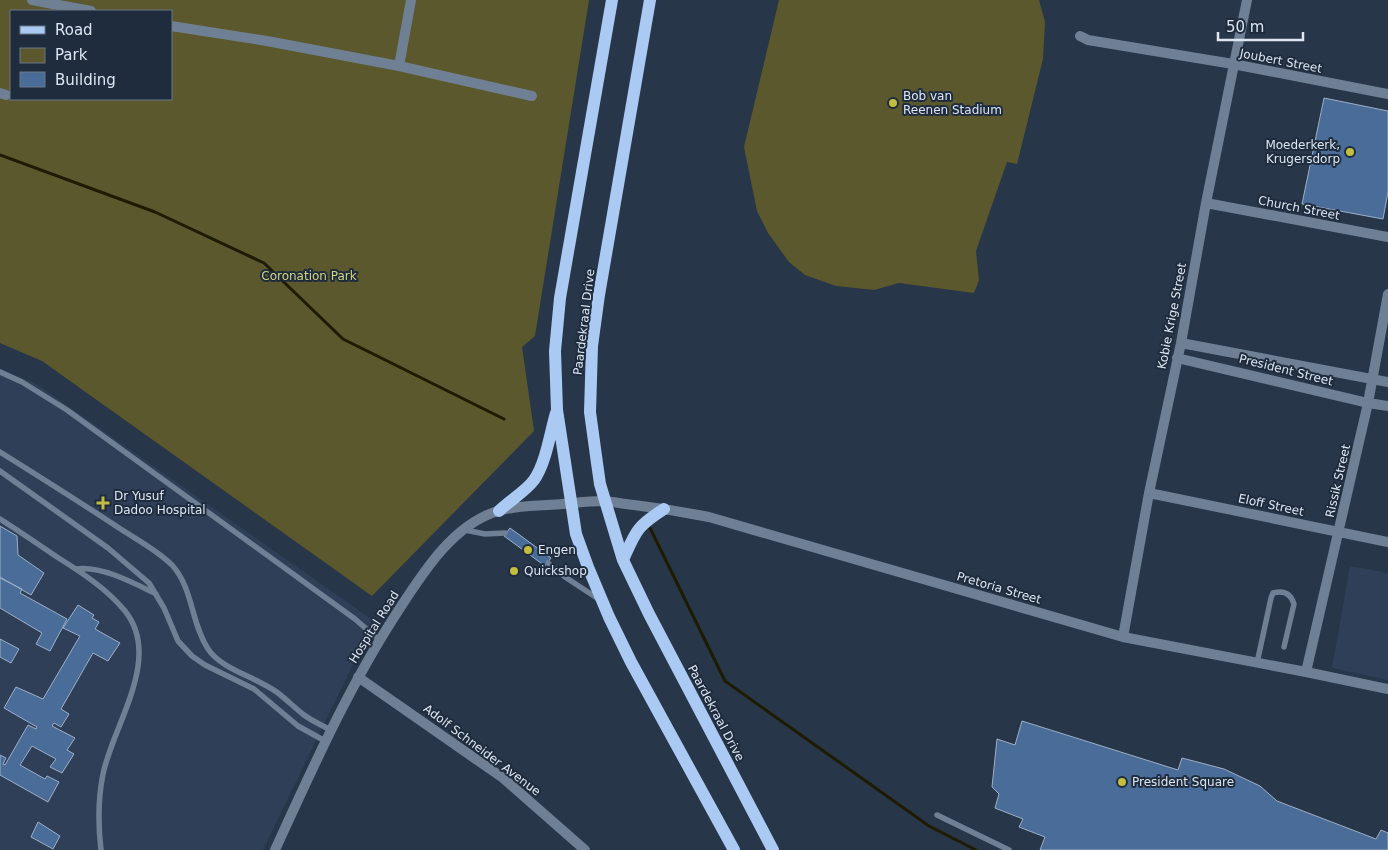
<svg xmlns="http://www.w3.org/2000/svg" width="1388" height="850" font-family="'DejaVu Sans',sans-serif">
  <rect width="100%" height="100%" fill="#283649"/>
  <path fill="#2e3f57" d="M0,368L38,385L374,621L263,850H0Z
    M1350,566L1388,573V680L1332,668Z"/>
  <path fill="#5a582c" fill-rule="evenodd" d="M0,0H589L535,336L522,347L534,431L372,596L42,361L0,343ZM11,11H171V99H11Z
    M779,0H1039L1045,22L1043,59L1017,164L1007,162L976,251L979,280L974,293L899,283L874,290L836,286L805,275L789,262L768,233L757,211L744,147Z"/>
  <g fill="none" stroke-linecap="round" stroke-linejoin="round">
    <path stroke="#1d1c00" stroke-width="3" d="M0,155L155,212L264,263L343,339L504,419
      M650,528L725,681L929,826L976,850"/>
  </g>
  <path fill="#4a6c98" stroke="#9eb0c7" d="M1324,98L1388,111V192L1383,219L1302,204Z
    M0,526L17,536L18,555L44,573L31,595L0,577Z
    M510,528L551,558L545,566L504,536Z
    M0,578L22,589L20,593L67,619L50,651L36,644L42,633L0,608Z
    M78,605L94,615L92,618L99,622L95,629L120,643L108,661L93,653L61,709L69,714L61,727L54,723L52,726L75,738L67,750L74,754L62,773L50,767L56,759L32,746L20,765L45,779L47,776L59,782L48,802L0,775V755L6,758L3,764L5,765L28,725L36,729L37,727L4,708L16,687L43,699L80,636L63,628Z
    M0,639L19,649L11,663L0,657Z
    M1022,721L1178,770L1182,758L1224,769L1260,786L1277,801L1376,839L1381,830L1388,833V850H1040L1045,837L1019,827L1023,819L995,808L999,794L992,787L997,739L1015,745Z
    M38,822L60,836L53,849L31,837Z"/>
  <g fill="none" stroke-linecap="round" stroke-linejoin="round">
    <path stroke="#708094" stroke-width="5.5" d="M0,372L22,382L67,410L355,619L379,640
      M0,452C40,477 80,502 119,528C136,539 157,550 172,565C193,588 191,623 208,649C222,670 257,677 278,693C287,700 295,708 304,715C312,721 322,725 330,730
      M0,471L108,548L149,583L164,608L178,641L192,656L205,665L254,689L298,726L325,741
      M0,519C19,531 38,544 57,557C81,572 107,589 125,611C163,658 113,725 103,774C98,799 98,825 101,850
      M465,530L485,534L505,533
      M548,563L565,577L597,598
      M76,569C100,565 134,583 156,594
      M1257,663L1271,598L1273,593C1284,590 1291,594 1294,604L1284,647
      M937,815L1009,850"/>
    <path stroke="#708094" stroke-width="10" d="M32,0L91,11
      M171,26L267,41L399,66L532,96
      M1080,36L1088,40L1233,64L1388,94
      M399,66L411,0
      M0,93L6,95
      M1206,203L1388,237
      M1181,343L1388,382
      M1177,358L1368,403L1388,406
      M1149,493L1388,542
      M1123,637L1149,493L1181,343L1206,203L1247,0
      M1306,672L1368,403L1388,294
      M358,677L503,778L585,850
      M275,850C313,767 350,684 400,608C424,571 454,524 498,511C514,506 531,506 547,505C566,504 585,501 604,501C614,502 624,504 634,505C659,508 684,512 709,517L1123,637L1306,672L1388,689"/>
    <path stroke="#aacaf4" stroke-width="12" d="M612,0L560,298L555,351L557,410L576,534L588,567L609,617L631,662L734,850
      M650,0L599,295L592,346L590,412L597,463L600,484L623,560L649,614L773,850
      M499,511C510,500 525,492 534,480C546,463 550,433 556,413
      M623,560C636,531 636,527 664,509"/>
  </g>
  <g fill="#c3bd3e" stroke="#1e2c3e" stroke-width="2">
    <circle cx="893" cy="103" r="5"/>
    <circle cx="1350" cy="152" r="5"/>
    <path d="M100.5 495.5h5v5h5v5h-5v5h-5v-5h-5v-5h5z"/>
    <circle cx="528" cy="550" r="5"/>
    <circle cx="514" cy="571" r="5"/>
    <circle cx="1122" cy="782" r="5"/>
  </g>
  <g text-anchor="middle" stroke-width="4" stroke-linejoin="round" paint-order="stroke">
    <g font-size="12" fill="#dde6f2" stroke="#1e2c3e">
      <text transform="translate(1281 61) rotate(11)" y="4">Joubert Street</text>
      <text transform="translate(1299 208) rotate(11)" y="4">Church Street</text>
      <text transform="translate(1172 316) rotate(-79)" y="4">Kobie Krige Street</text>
      <text transform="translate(584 322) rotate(-83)" y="4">Paardekraal Drive</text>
      <text transform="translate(1286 370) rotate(14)" y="4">President Street</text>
      <text transform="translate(1338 481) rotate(-77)" y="4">Rissik Street</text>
      <text transform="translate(1271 505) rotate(12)" y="4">Eloff Street</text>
      <text transform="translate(999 588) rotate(16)" y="4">Pretoria Street</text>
      <text transform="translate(374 627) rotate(-58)" y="4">Hospital Road</text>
      <text transform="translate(716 713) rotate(62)" y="4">Paardekraal Drive</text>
      <text transform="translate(482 750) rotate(37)" y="4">Adolf Schneider Avenue</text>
    </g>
    <g font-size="12" fill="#dde6f2" stroke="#1e2c3e" text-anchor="start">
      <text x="903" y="100">Bob van<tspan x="903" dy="14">Reenen Stadium</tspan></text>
      <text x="1340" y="149" text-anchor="end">Moederkerk,<tspan x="1340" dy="14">Krugersdorp</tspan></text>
      <text x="114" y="500">Dr Yusuf<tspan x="114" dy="14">Dadoo Hospital</tspan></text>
      <text x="538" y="554">Engen</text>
      <text x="524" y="575">Quickshop</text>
      <text x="1132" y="786">President Square</text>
    </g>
    <g font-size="12" fill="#d6d37a" stroke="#1e2c3e">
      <text x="309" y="280">Coronation Park</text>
    </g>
  </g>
  <rect x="10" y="10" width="162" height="90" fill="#1e2c3e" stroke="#6a7686"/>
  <rect x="20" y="26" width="25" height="8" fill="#aacaf4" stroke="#6a7686"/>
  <text x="55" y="35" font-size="15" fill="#dde6f2">Road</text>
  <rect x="20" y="48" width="25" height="15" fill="#5a582c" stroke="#6a7686"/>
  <text x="55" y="60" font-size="15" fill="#dde6f2">Park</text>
  <rect x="20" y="72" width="25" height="15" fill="#4a6c98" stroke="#6a7686"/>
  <text x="55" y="85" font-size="15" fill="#dde6f2">Building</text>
  <path d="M1218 32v8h85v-8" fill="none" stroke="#dde6f2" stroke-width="2.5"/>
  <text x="1226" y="32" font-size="15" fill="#dde6f2" stroke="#1e2c3e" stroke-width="4" paint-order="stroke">50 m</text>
</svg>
